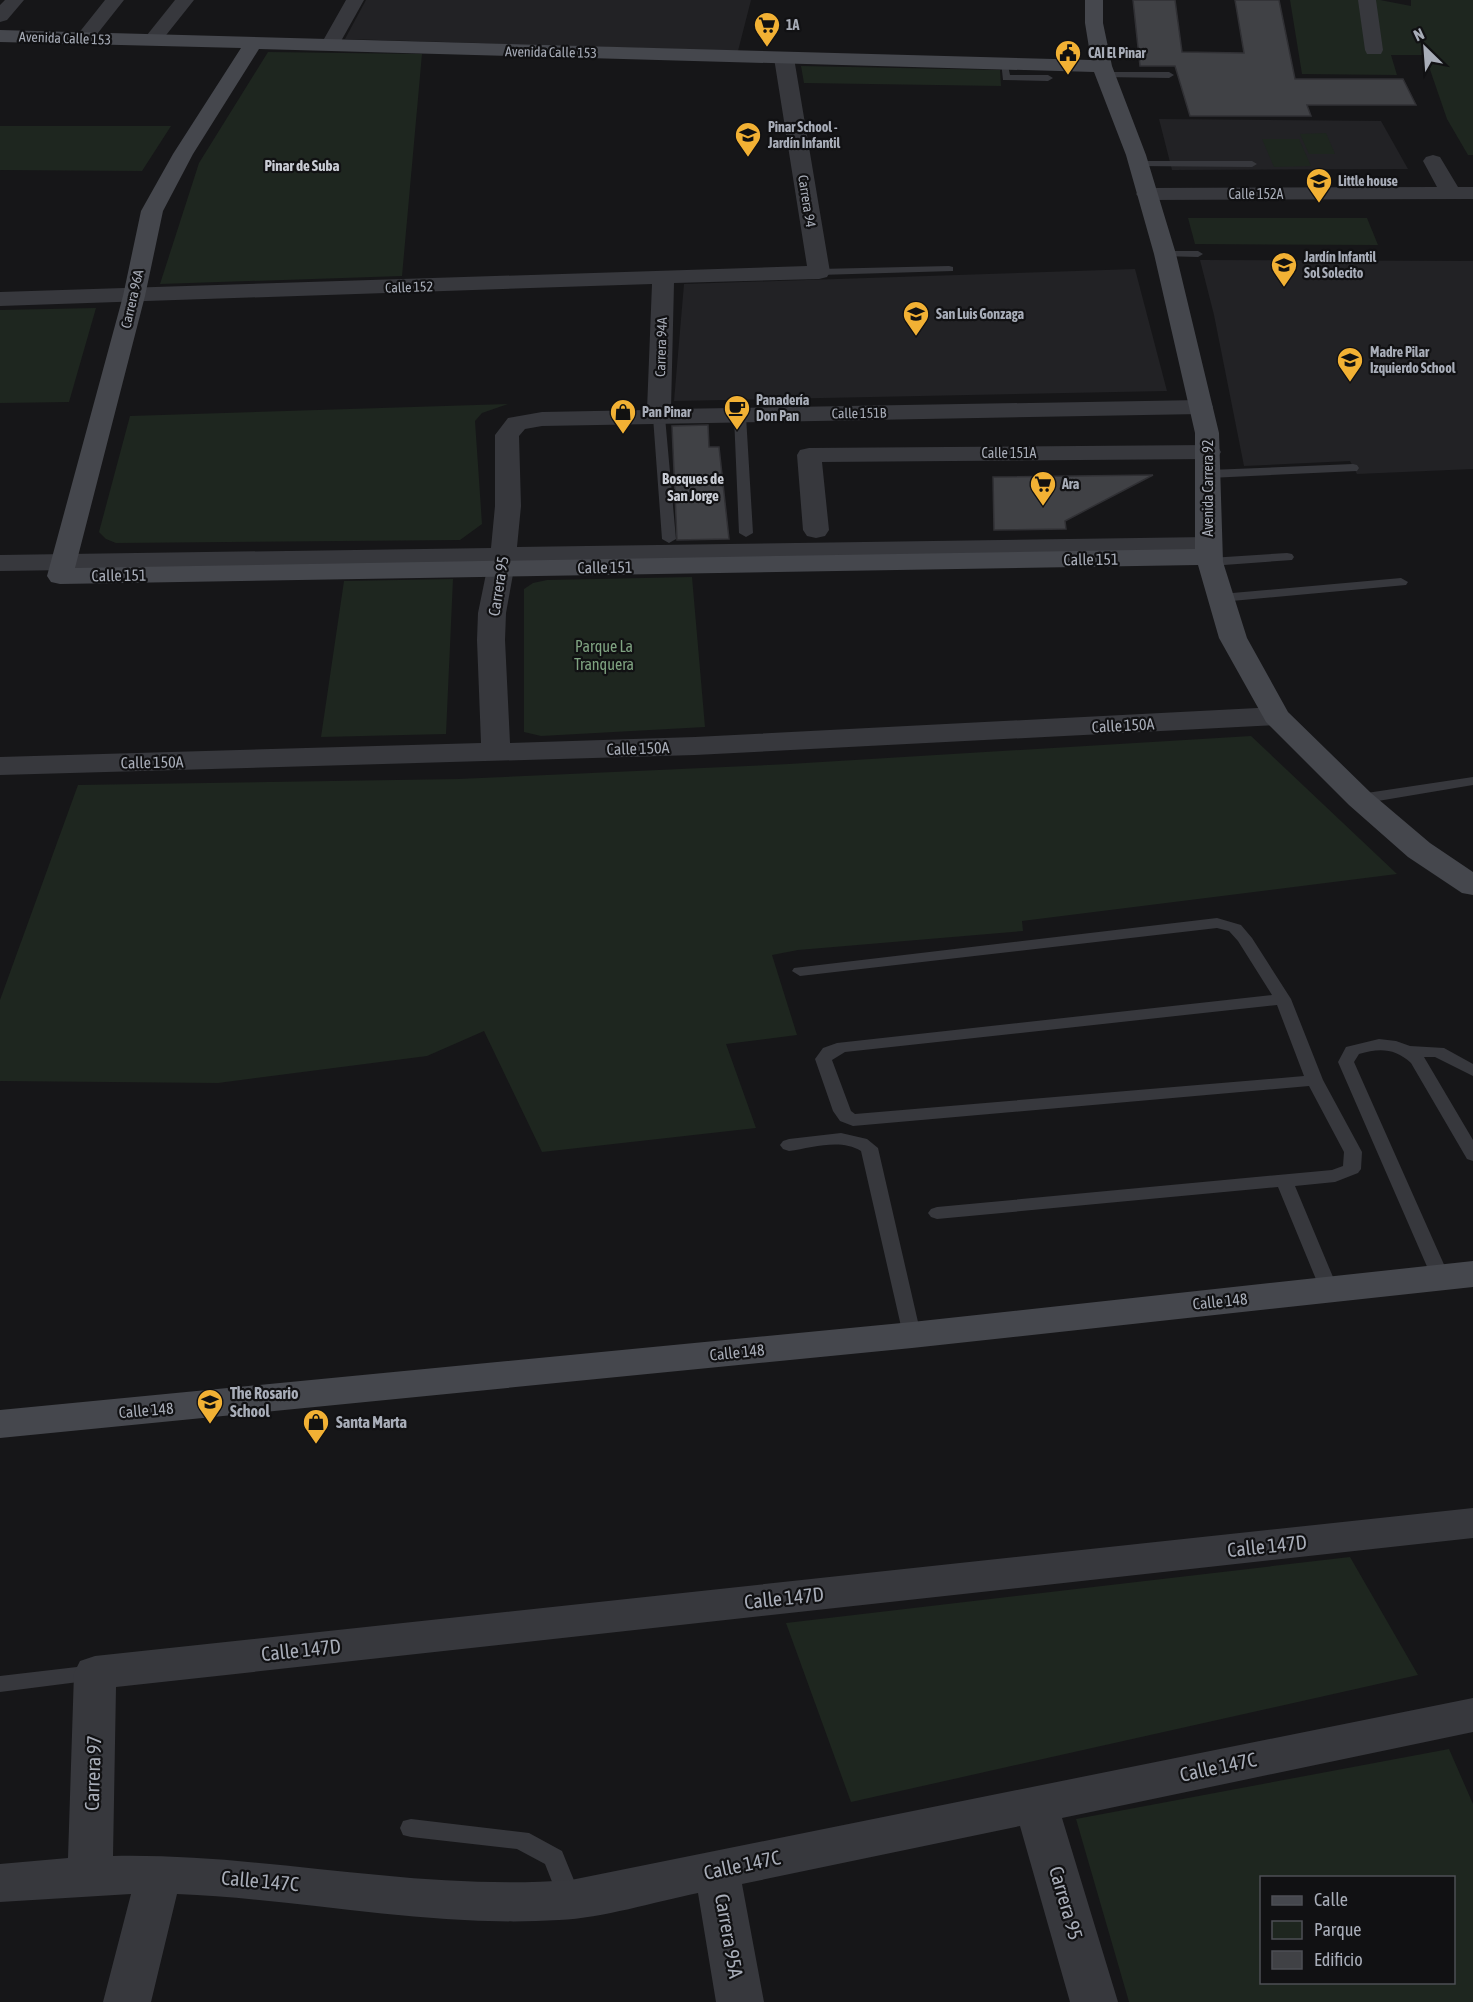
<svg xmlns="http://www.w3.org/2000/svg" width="1473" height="2002" font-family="'Asap Condensed',sans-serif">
  <rect width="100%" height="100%" fill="#161618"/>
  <path fill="#222225" d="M366,0H751L738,51L345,39Z
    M1159,119L1381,121L1408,169L1172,170Z
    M1200,260L1473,261V469L1357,474L1350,461L1244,466L1214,315Z
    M1135,269L1167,391L674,401L684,284Z"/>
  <path fill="#1e261f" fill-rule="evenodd" d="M1290,0H1380L1411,6V0H1473V155H1468L1447,119L1425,55H1391L1397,75L1302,74Z
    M268,52L422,54L402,276L160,284L199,163Z
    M801,66L1000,70L1001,86L804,83Z
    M0,126H171L142,171L0,170Z
    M1326,133L1335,154H1309L1300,134Z
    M1262,139H1299L1311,166L1274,167Z
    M1188,218H1367L1378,245L1195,244Z
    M96,308L69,402L0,403V310Z
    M508,404L482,413L475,421L482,524L460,540L116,543L106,539L99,532L130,416Z
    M692,577L705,727L541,736L524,732V589L533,583L547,580Z
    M453,579L446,734L321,737L344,581Z
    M1251,736L1397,874L1022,921L1023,931L798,950L772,955L797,1035L726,1044L756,1128L542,1152L484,1031L427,1056L218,1083L0,1081V1000L78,785L458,779L789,764Z
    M1350,1557L1418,1675L851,1802L786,1623Z
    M1449,1749L1473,1804V2002H1129L1076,1819ZM1262,1878H1454V1982H1262Z"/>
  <path fill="#404145" stroke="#303034" stroke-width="1.5" d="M1133,0H1175L1182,52L1244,53L1235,0H1279L1295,79H1403L1416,105H1307L1311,116H1190L1175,66H1140Z
    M708,425L709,447H719L729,539L677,540L672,426Z
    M1153,475L1065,521L1066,529L994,530L993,477Z"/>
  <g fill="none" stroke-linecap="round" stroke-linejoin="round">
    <path fill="#37383d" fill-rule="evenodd" d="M1001,61H1007L1010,75H1048L1053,78L1048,81L1003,80Z
      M1106,72H1169L1174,75L1169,78L1103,77V73Z
      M1139,161H1252L1257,164L1252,167L1135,166L1134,164Z
      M1165,251H1198L1203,254L1198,257L1161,256V252Z
      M949,266L953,267V271L819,275L813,272L819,269Z
      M740,412L746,416L753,533L746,537L739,533L734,416Z
      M659,413L665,417L676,539L669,543L662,539L653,417Z
      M1353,464L1357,465L1359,468L1357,471L1209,478L1203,474L1209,470Z
      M1287,553L1292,554L1294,557L1292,560L1210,566L1203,562L1210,558Z
      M1401,578L1408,582L1406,585L1221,602L1214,598L1221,594Z
      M1473,777V785L1360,804L1352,799L1360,794Z
      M1217,918L1241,925L1252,938L1291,999L1323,1080L1362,1152L1361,1169L1358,1173L1335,1182L1295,1186L1338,1289L1336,1293L1329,1295L1322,1293L1320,1289L1278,1187L937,1219L931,1217L928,1213L931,1209L937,1207L1332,1170L1343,1166L1344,1152L1309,1086L853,1126L840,1121L833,1111L815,1059L823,1048L837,1043L1272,995L1238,941L1229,931L1217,928L800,976L792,971L794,968ZM1277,1005L1304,1076L855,1114L851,1111L832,1060L845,1052Z
      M1379,1039L1396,1041L1410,1046L1444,1048L1473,1064V1076L1435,1057H1424L1473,1140V1161L1467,1159L1411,1063C1395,1048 1379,1048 1359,1054L1354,1062L1450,1278L1448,1282L1441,1284L1434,1282L1432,1278L1338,1062L1346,1047Z
      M841,1133L867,1139L878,1148L921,1335L919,1340L912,1342L905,1340L903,1335L861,1151C840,1138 812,1148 789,1151L783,1149L780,1145L783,1141L789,1139Z
      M94,1665L102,1667L105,1673L102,1679L0,1692V1676Z
      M411,1819L529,1833L562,1851L582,1900L578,1907L570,1910L562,1907L545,1864L517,1849L411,1837L403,1835L400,1828L403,1821Z"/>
    <path fill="#37383d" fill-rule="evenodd" d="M5,0H24L7,20L0,22V5Z
      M105,0H124L90,43H76L74,39Z
      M175,0H194L159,44H145L143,40Z
      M346,0H364L336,50H322L320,46Z
      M1358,0H1376L1383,50L1381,54H1367L1365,50Z
      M784,52L791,54L794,58L830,272L827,277L819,279L674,283L671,409L1201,400L1210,402L1213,407L1210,412L1201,414L542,426L525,429L519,436L521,506L517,547L1208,537L1217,539L1221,545L1217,551L1208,553L515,563L506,613L505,640L510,743L695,737L1276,707L1286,710L1290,716L1286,722L1276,725L695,755L0,775V757L481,743L477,640L478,613L488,564L0,571V555L491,548L495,506V435L508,418L542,412L647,410L652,284L0,306V292L807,266L774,58L777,54Z
      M1433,155L1440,157L1458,187H1473V199L1147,200L1140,198L1136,194L1140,190L1147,188L1437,187L1423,161L1426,157Z
      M1209,445L1218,447L1221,452L1218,457L1209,459L822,462L829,530L825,536L816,538L807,536L803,530L797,455L800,450L809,448Z
      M1473,1508V1538L116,1687L113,1856C266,1853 418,1892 571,1880L1473,1698V1732L1062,1818L1118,2002H1070L1020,1826L742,1884L764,2002H716L698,1893C654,1902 603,1918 559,1920C432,1928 304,1899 177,1894L151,2002H103L131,1894L0,1902V1864L68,1858L74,1673L80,1661L95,1656Z"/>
    <path fill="#45474d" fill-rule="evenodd" d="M1085,0H1103V23L1112,66L1146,155L1176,254L1219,433L1223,562L1247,638L1288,712L1371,793L1430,843L1473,872V895L1462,893L1408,857L1349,805L1266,722L1219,638L1198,565L60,584L51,582L47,576L123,296L141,211L173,154L241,48L0,42V30L1091,60L1085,23ZM259,49L1094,72L1126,155L1154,254L1195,433V549L75,568L145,296L163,211L193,154Z
      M1473,1261V1287L912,1348L0,1438V1410L912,1322Z"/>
  </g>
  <defs>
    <g id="supermarket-pin" transform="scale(1.35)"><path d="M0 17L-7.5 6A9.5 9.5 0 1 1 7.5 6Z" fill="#f2b134" stroke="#111113"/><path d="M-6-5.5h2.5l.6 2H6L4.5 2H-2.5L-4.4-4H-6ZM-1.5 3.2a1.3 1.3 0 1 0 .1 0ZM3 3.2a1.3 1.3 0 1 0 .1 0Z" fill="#111"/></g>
    <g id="civic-pin" transform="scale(1.35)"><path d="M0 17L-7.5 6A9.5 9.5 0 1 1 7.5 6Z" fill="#f2b134" stroke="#111113"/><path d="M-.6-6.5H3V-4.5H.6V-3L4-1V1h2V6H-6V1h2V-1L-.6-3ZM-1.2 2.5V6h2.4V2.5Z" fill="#111"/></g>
    <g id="school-pin" transform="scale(1.35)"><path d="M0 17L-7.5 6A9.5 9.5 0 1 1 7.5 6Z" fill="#f2b134" stroke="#111113"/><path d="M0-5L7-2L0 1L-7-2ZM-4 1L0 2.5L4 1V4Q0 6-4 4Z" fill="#111"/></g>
    <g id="cafe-pin" transform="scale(1.35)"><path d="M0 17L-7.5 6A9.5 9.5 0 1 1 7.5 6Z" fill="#f2b134" stroke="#111113"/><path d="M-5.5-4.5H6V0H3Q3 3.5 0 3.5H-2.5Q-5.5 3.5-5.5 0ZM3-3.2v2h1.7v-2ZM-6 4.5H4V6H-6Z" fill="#111"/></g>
    <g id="shop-pin" transform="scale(1.35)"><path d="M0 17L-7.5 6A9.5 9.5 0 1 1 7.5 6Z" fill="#f2b134" stroke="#111113"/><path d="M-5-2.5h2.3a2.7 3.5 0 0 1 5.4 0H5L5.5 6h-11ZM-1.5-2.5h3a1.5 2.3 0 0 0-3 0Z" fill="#111"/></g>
  </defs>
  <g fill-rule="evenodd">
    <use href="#supermarket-pin" x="767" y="25"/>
    <use href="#civic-pin" x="1068" y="53"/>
    <use href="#school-pin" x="748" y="135"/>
    <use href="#school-pin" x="1319" y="181"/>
    <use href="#school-pin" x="1284" y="265"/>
    <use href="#school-pin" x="916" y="314"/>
    <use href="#school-pin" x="1350" y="360"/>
    <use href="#cafe-pin" x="737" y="408"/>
    <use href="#shop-pin" x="623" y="412"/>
    <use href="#supermarket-pin" x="1043" y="484"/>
    <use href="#school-pin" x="210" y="1402"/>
    <use href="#shop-pin" x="316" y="1422"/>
  </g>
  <g text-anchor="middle" stroke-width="4.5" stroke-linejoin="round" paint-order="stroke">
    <g font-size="14" font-weight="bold" fill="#a8adb8" stroke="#111113" text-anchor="start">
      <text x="786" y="30">1A</text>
      <text x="1088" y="58">CAI El Pinar</text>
      <text x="768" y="132">Pinar School -<tspan x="768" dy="16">Jardín Infantil</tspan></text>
      <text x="1338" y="186">Little house</text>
      <text x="1304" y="262">Jardín Infantil<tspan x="1304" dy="16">Sol Solecito</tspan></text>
      <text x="936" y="319">San Luis Gonzaga</text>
      <text x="1370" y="357">Madre Pilar<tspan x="1370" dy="16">Izquierdo School</tspan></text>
      <text x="756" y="405">Panadería<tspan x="756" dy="16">Don Pan</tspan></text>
      <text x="642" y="417">Pan Pinar</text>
      <text x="1062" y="489">Ara</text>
    </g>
    <g font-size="14" fill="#a8adb8" stroke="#111113">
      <text transform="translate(65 38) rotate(2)" y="5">Avenida Calle 153</text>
      <text transform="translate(551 52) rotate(1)" y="5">Avenida Calle 153</text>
      <text x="1256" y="199">Calle 152A</text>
      <text transform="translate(807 201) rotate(81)" y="5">Carrera 94</text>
      <text transform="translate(409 287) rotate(-2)" y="5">Calle 152</text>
      <text transform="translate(132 299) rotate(-77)" y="5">Carrera 96A</text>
      <text transform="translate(661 347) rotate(-88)" y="5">Carrera 94A</text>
      <text transform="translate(859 413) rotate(-1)" y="5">Calle 151B</text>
      <text x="1009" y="458">Calle 151A</text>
      <text transform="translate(1208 488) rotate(-90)" y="5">Avenida Carrera 92</text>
    </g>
    <g font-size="15" font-weight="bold" fill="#c9ccd4" stroke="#111113">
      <text x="302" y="171">Pinar de Suba</text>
      <text x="693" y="484">Bosques de<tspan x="693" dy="17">San Jorge</tspan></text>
    </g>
    <g font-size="16" fill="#a8adb8" stroke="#111113">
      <text transform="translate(1091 559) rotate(-1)" y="6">Calle 151</text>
      <text transform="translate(605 567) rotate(-1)" y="6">Calle 151</text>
      <text transform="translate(119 575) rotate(-1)" y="6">Calle 151</text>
      <text transform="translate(498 586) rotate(-81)" y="6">Carrera 95</text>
      <text transform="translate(1123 725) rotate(-3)" y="6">Calle 150A</text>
      <text transform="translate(638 748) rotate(-2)" y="6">Calle 150A</text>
      <text transform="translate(152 762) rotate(-1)" y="6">Calle 150A</text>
      <text transform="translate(1220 1301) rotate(-6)" y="6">Calle 148</text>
      <text transform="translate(737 1352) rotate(-6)" y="6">Calle 148</text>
      <text transform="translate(146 1410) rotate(-5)" y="6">Calle 148</text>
    </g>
    <g font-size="16" fill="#7fa381" stroke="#111113">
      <text x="604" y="652">Parque La<tspan x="604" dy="18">Tranquera</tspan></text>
    </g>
    <g font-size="16" font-weight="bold" fill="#a8adb8" stroke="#111113" text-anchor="start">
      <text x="230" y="1399">The Rosario<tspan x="230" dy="18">School</tspan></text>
      <text x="336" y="1428">Santa Marta</text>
    </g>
    <g font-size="20" fill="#a8adb8" stroke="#111113">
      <text transform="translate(1267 1546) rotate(-6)" y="7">Calle 147D</text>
      <text transform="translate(784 1598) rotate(-6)" y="7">Calle 147D</text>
      <text transform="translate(301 1650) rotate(-6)" y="7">Calle 147D</text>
      <text transform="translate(1218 1767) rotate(-12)" y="7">Calle 147C</text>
      <text transform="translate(93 1773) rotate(-88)" y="7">Carrera 97</text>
      <text transform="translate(742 1865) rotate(-12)" y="7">Calle 147C</text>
      <text transform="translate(260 1881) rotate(5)" y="7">Calle 147C</text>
      <text transform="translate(1066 1903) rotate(74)" y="7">Carrera 95</text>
      <text transform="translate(729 1936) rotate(80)" y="7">Carrera 95A</text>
    </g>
  </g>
  <rect x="1260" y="1876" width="195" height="108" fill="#111113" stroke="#4d4f55" stroke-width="1.5"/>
  <rect x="1272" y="1896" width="30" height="9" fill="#45474d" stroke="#4d4f55" stroke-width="1.5"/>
  <text x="1314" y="1906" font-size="18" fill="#a8adb8">Calle</text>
  <rect x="1272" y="1921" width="30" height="18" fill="#1e261f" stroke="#4d4f55" stroke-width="1.5"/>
  <text x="1314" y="1936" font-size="18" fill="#a8adb8">Parque</text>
  <rect x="1272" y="1951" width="30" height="18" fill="#404145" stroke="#4d4f55" stroke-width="1.5"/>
  <text x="1314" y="1966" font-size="18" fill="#a8adb8">Edificio</text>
  <g transform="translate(1425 48) rotate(335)" stroke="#111113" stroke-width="4.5" paint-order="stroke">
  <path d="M0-4.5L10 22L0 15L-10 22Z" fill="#a8adb8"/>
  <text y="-9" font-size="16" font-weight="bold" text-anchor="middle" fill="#a8adb8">N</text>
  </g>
</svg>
